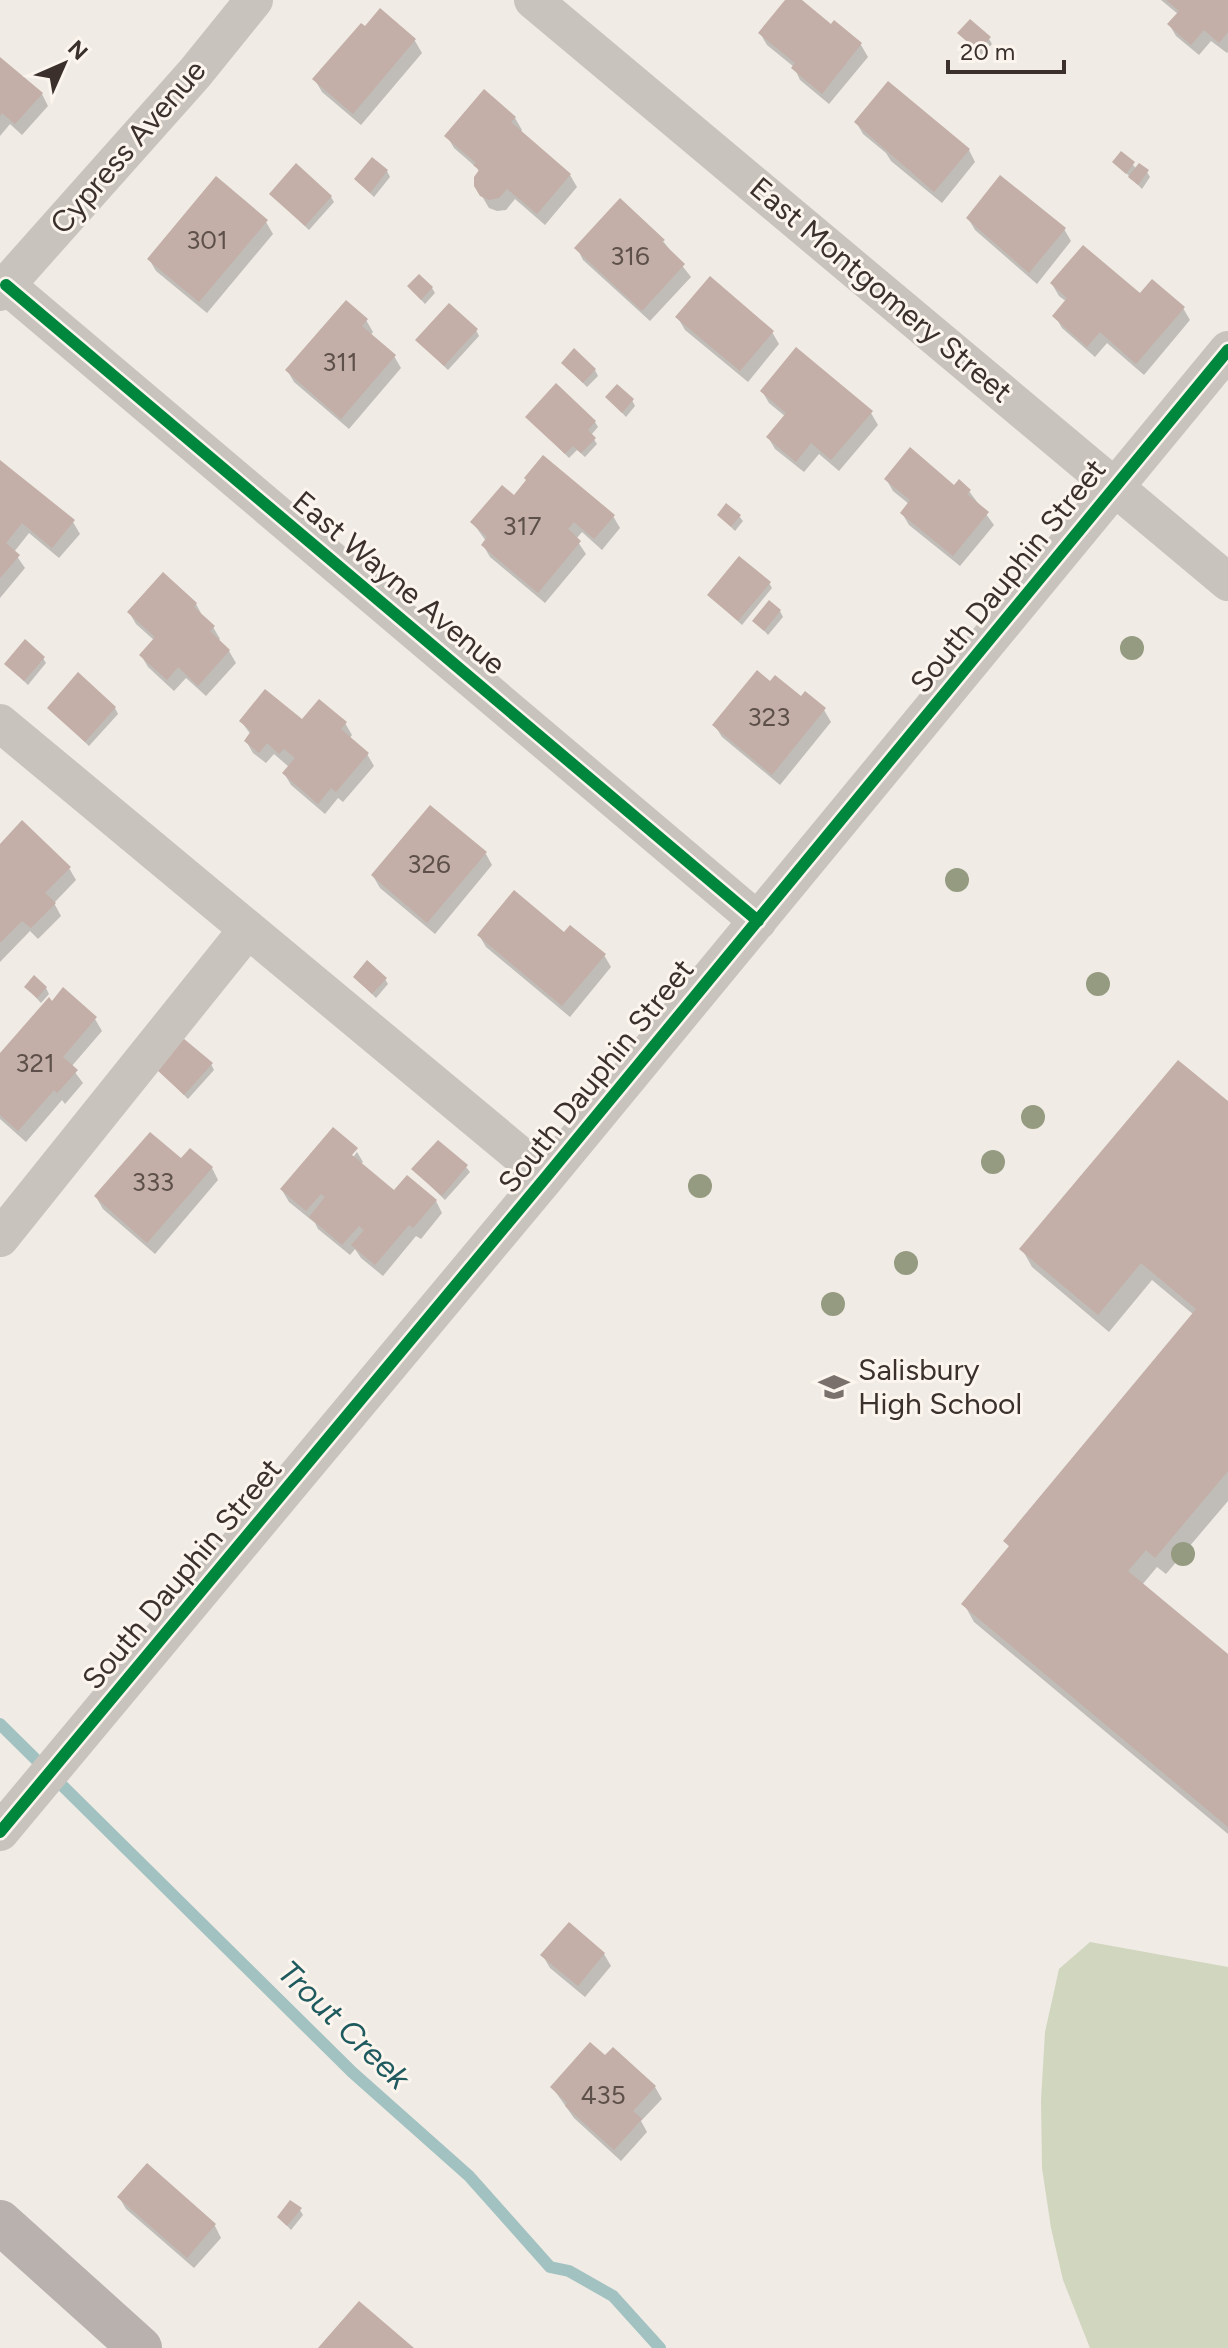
<svg xmlns="http://www.w3.org/2000/svg" width="1228" height="2348" font-family="Figtree,sans-serif">
  <rect width="100%" height="100%" fill="#f0ebe5"/>
  <path fill="#d1d6bf" d="M1090,1942L1228,1967V2348H1090L1063,2280L1051,2228L1042,2168L1041,2100L1045,2032L1059,1969Z"/>
  <path fill="#0003" d="M787,0H799L831,27L861,45L868,57L829,104L800,80L794,67L767,45L760,33Z
    M1161,0H1228V52L1227,53L1211,41L1199,55L1176,36L1169,24L1178,14Z
    M380,11L415,41L422,53L361,125L322,92L315,80Z
    M960,33L989,39L992,44L982,55Z
    M0,60L42,94L48,106L22,135L10,124L0,136Z
    M515,118L522,130L520,132L570,175L577,187L545,225L515,199L506,210L497,211L489,208L476,186L480,173L477,168L454,148L447,136Z
    M856,122L969,150L975,162L942,203L891,161L886,153L863,134Z
    M1122,154L1137,169L1147,172L1150,177L1142,189L1115,162Z
    M387,171L390,177L374,197L356,180Z
    M271,194L331,197L334,202L309,230Z
    M968,218L1064,229L1071,241L1037,284L975,230Z
    M266,222L273,234L207,313L156,271L149,259Z
    M663,241L691,277L650,321L583,260L577,248Z
    M1052,284L1140,296L1183,308L1190,320L1144,375L1107,343L1095,357L1062,328L1055,316L1067,302L1059,296Z
    M409,287L432,288L435,293L425,304Z
    M678,318L772,332L779,344L748,382L685,330Z
    M366,320L373,332L370,336L394,356L401,368L349,429L294,382L287,370Z
    M476,330L479,336L448,370L418,341Z
    M563,363L595,370L598,376L587,387Z
    M762,391L871,413L878,425L839,471L819,454L804,472L775,449L768,437L786,417L769,403Z
    M607,397L632,400L635,406L626,417Z
    M528,417L595,422L598,427L591,435L597,444L585,457L577,450L569,458Z
    M0,462L73,522L80,534L59,558L29,533L14,552L25,568L0,598Z
    M886,479L969,491L994,525L960,566L909,525L902,513L909,504L893,491Z
    M719,515L739,516L743,521L735,531Z
    M613,516L620,528L602,550L582,532L576,539L586,554L545,603L490,557L483,545L486,541L473,523Z
    M769,583L772,588L742,625L709,595Z
    M196,604L203,617L213,627L220,639L218,641L229,651L236,663L206,696L186,678L174,691L148,667L141,655L155,641L136,624L129,612Z
    M780,611L783,617L768,635L755,621Z
    M43,658L46,663L28,685L6,664Z
    M770,683L824,710L831,722L780,785L722,737L715,726Z
    M49,708H115L118,714L89,746Z
    M241,721L345,723L352,735L349,739L367,754L374,766L343,802L338,798L325,814L291,785L284,773L289,767L274,754L266,763L253,753L246,741L251,735Z
    M0,847L69,868L76,880L54,903L61,916L38,939L30,931L0,962Z
    M486,854L492,865L435,934L380,888L373,876Z
    M479,935H564L604,955L611,967L570,1017L486,947Z
    M355,977L385,979L388,984L376,998Z
    M26,987L46,988L49,994L41,1003Z
    M95,1019L102,1031L71,1067L83,1083L65,1104L62,1100L26,1142L0,1119V1056Z
    M211,1064L214,1070L188,1099L158,1069Z
    M1228,1104V1501L1166,1574L1157,1567L1142,1585L1228,1656V1834L974,1622L964,1604L1010,1548L1006,1541L1194,1315L1152,1280L1109,1332L1032,1267L1022,1249Z
    M333,1130L357,1150H353L348,1164L357,1152L363,1162L361,1164L395,1192L436,1201L442,1213L421,1239L416,1236L383,1276L361,1258L355,1249L350,1255L318,1229L315,1223L289,1202L282,1190Z
    M466,1167L470,1172L445,1200L414,1170Z
    M212,1168L218,1180L155,1254L103,1209L96,1197Z
    M604,1954L611,1966L585,1997L550,1968L543,1956Z
    M605,2058L655,2087L662,2099L641,2121L647,2132L621,2161L574,2118L552,2087Z
    M147,2166L215,2226L221,2238L194,2268L126,2209L119,2197Z
    M300,2210L303,2215L291,2230L279,2217Z"/>
  <g fill="none" stroke-linecap="round" stroke-linejoin="round">
    <path stroke="#a1c2c1" stroke-width="12" d="M0,1724L352,2072L469,2176L550,2267L569,2271L613,2296L660,2348"/>
  </g>
  <path fill="#c3afa7" d="M785,0H802L831,24L834,20L862,43L822,94L791,68L795,63L758,33Z
    M1166,0H1228V32L1219,43L1204,30L1191,45L1167,24L1179,11Z
    M380,8L416,39L353,114L312,79L361,23L365,26Z
    M970,19L991,37L978,51L957,33Z
    M0,57L43,93L15,124L2,113L0,116Z
    M888,81L970,149L934,192L854,122Z
    M484,89L516,117L511,122L571,174L537,214L507,189L499,198L489,200L480,196L474,186V177L479,170L473,165L476,163L444,136Z
    M1121,151L1135,162L1126,174L1112,162Z
    M372,157L388,170L370,193L354,179Z
    M296,163L332,196L305,226L269,194Z
    M1139,163L1149,170L1138,185L1128,177Z
    M1000,175L1066,228L1029,273L966,218Z
    M216,176L268,220L199,302L147,259Z
    M620,198L665,240L662,242L685,264L642,311L574,248Z
    M1083,245L1140,293L1152,279L1185,307L1136,364L1100,332L1087,347L1052,316L1067,298L1050,283Z
    M419,274L433,287L421,300L407,286Z
    M710,276L774,331L740,371L675,317Z
    M346,300L368,319L362,326L396,355L341,419L285,370Z
    M449,303L478,329L444,366L415,340Z
    M796,347L873,411L831,460L811,443L796,462L766,437L786,413L760,391Z
    M574,348L596,369L583,383L561,363Z
    M556,383L596,421L588,430L596,438L581,453L573,446L565,454L525,417Z
    M617,384L634,399L622,413L605,397Z
    M910,447L954,485L959,479L971,490L967,494L989,512L953,556L900,513L910,500L884,479Z
    M543,455L615,515L594,539L574,522L568,529L581,541L538,593L481,545L487,537L470,522L502,485L514,495L526,480L524,478Z
    M0,460L75,520L52,548L22,523L6,543L20,555L0,578Z
    M726,503L741,515L731,527L717,515Z
    M739,556L771,582L738,621L707,595Z
    M163,572L197,603L194,607L215,626L210,631L230,650L198,686L178,667L167,680L139,655L155,637L127,612Z
    M769,600L781,610L764,631L752,621Z
    M25,639L45,657L24,681L4,664Z
    M757,670L770,681L775,675L801,696L805,691L826,708L772,775L712,725Z
    M78,672L116,707L85,742L47,708Z
    M265,689L302,719L319,699L347,722L341,729L369,753L336,792L331,788L318,804L282,773L295,758L284,749L279,754L267,743L259,753L244,741L251,731L239,721Z
    M430,805L487,852L427,923L371,875Z
    M22,820L71,867L45,893L56,903L31,928L22,921L0,943V844Z
    M514,890L564,932L570,925L606,954L562,1006L477,935Z
    M367,960L387,978L372,994L353,977Z
    M34,975L47,987L37,998L24,987Z
    M63,987L97,1017L63,1057L78,1070L57,1093L54,1090L18,1131L0,1115V1053L49,997L52,1001Z
    M183,1038L213,1063L184,1095L156,1069Z
    M1178,1060L1228,1101V1471L1155,1558L1146,1550L1128,1571L1228,1654V1827L961,1604L1009,1546L1003,1541L1196,1309L1141,1263L1098,1315L1019,1249Z
    M333,1127L358,1148L352,1155L394,1190L407,1175L437,1200L413,1228L409,1225L375,1265L351,1245L364,1230L359,1226L342,1245L309,1217L325,1197L321,1194L306,1211L280,1189Z
    M150,1132L181,1158L190,1148L213,1167L147,1243L94,1196Z
    M438,1140L468,1165L442,1196L411,1169Z
    M569,1922L605,1953L578,1986L540,1955Z
    M590,2042L605,2055L613,2047L656,2086L633,2111L642,2119L614,2150L565,2106L567,2103L550,2087Z
    M147,2163L216,2224L187,2258L117,2197Z
    M290,2200L302,2208L287,2226L277,2217Z
    M359,2301L414,2348H318Z"/>
  <g fill="none" stroke-linecap="round" stroke-linejoin="round">
    <path stroke="#c9c3be" stroke-width="38" d="M533,0L1228,582
      M6,285L758,921
      M0,292L195,73L254,0
      M0,723L546,1177
      M0,1238L248,929
      M0,1832L546,1177L1228,350"/>
    <path stroke="#b8b1ad" stroke-width="44" d="M0,2222L140,2348"/>
    <g stroke="#fbf5ee" stroke-width="17">
      <path id="cycleway" d="M6,285L758,921
        M0,1832L546,1177L1228,350"/>
    </g>
    <use href="#cycleway" stroke="#00873e" stroke-width="12"/>
  </g>
  <g fill="#959b80">
    <circle cx="1132" cy="648" r="12"/>
    <circle cx="957" cy="880" r="12"/>
    <circle cx="1098" cy="984" r="12"/>
    <circle cx="1033" cy="1117" r="12"/>
    <circle cx="993" cy="1162" r="12"/>
    <circle cx="700" cy="1186" r="12"/>
    <circle cx="906" cy="1263" r="12"/>
    <circle cx="833" cy="1304" r="12"/>
    <circle cx="1183" cy="1554" r="12"/>
  </g>
  <defs>
    <g id="school-bare" transform="scale(2.4)"><path d="M0-5L7-2L0 1L-7-2ZM-4 1L0 2.5L4 1V4Q0 6-4 4Z" fill="#7a716c" stroke="#fbf5ee" stroke-width="2.5" paint-order="stroke"/></g>
  </defs>
  <g fill-rule="evenodd">
    <use href="#school-bare" x="834" y="1387"/>
  </g>
  <g text-anchor="middle" stroke-width="6" stroke-linejoin="round" paint-order="stroke">
    <g font-size="26" fill="#5d504a">
      <text x="207" y="249">301</text>
      <text x="630" y="265">316</text>
      <text x="340" y="371">311</text>
      <text x="522" y="535">317</text>
      <text x="769" y="726">323</text>
      <text x="429" y="873">326</text>
      <text x="35" y="1072">321</text>
      <text x="153" y="1191">333</text>
      <text x="603" y="2104">435</text>
    </g>
    <g font-size="30" fill="#3b302b" stroke="#fbf5ee">
      <text transform="translate(128 147) rotate(-49)" y="10">Cypress Avenue</text>
      <text transform="translate(881 290) rotate(40)" y="10">East Montgomery Street</text>
      <text transform="translate(1008 576) rotate(-51)" y="10">South Dauphin Street</text>
      <text transform="translate(399 583) rotate(40)" y="10">East Wayne Avenue</text>
      <text transform="translate(596 1076) rotate(-51)" y="10">South Dauphin Street</text>
      <text transform="translate(182 1574) rotate(-50)" y="10">South Dauphin Street</text>
    </g>
    <g font-size="30" fill="#3b302b" stroke="#fbf5ee" text-anchor="start">
      <text x="858" y="1380">Salisbury<tspan x="858" dy="34">High School</tspan></text>
    </g>
    <g font-size="32" font-style="italic" fill="#1f5a5e" stroke="#fbf5ee">
      <text transform="translate(344 2025) rotate(44)" y="11">Trout Creek</text>
    </g>
  </g>
  <g transform="translate(64 64) rotate(45)" stroke="#fbf5ee" stroke-width="6" paint-order="stroke">
  <path d="M0-6L14 30L0 20L-14 30Z" fill="#3b302b"/>
  <text y="-12" font-size="22" font-weight="bold" text-anchor="middle" fill="#3b302b">N</text>
  </g>
  <path d="M948 60v12h116v-12" fill="none" stroke="#3b302b" stroke-width="4"/>
  <text x="960" y="60" font-size="24" fill="#3b302b" stroke="#fbf5ee" stroke-width="6" paint-order="stroke">20 m</text>
</svg>
